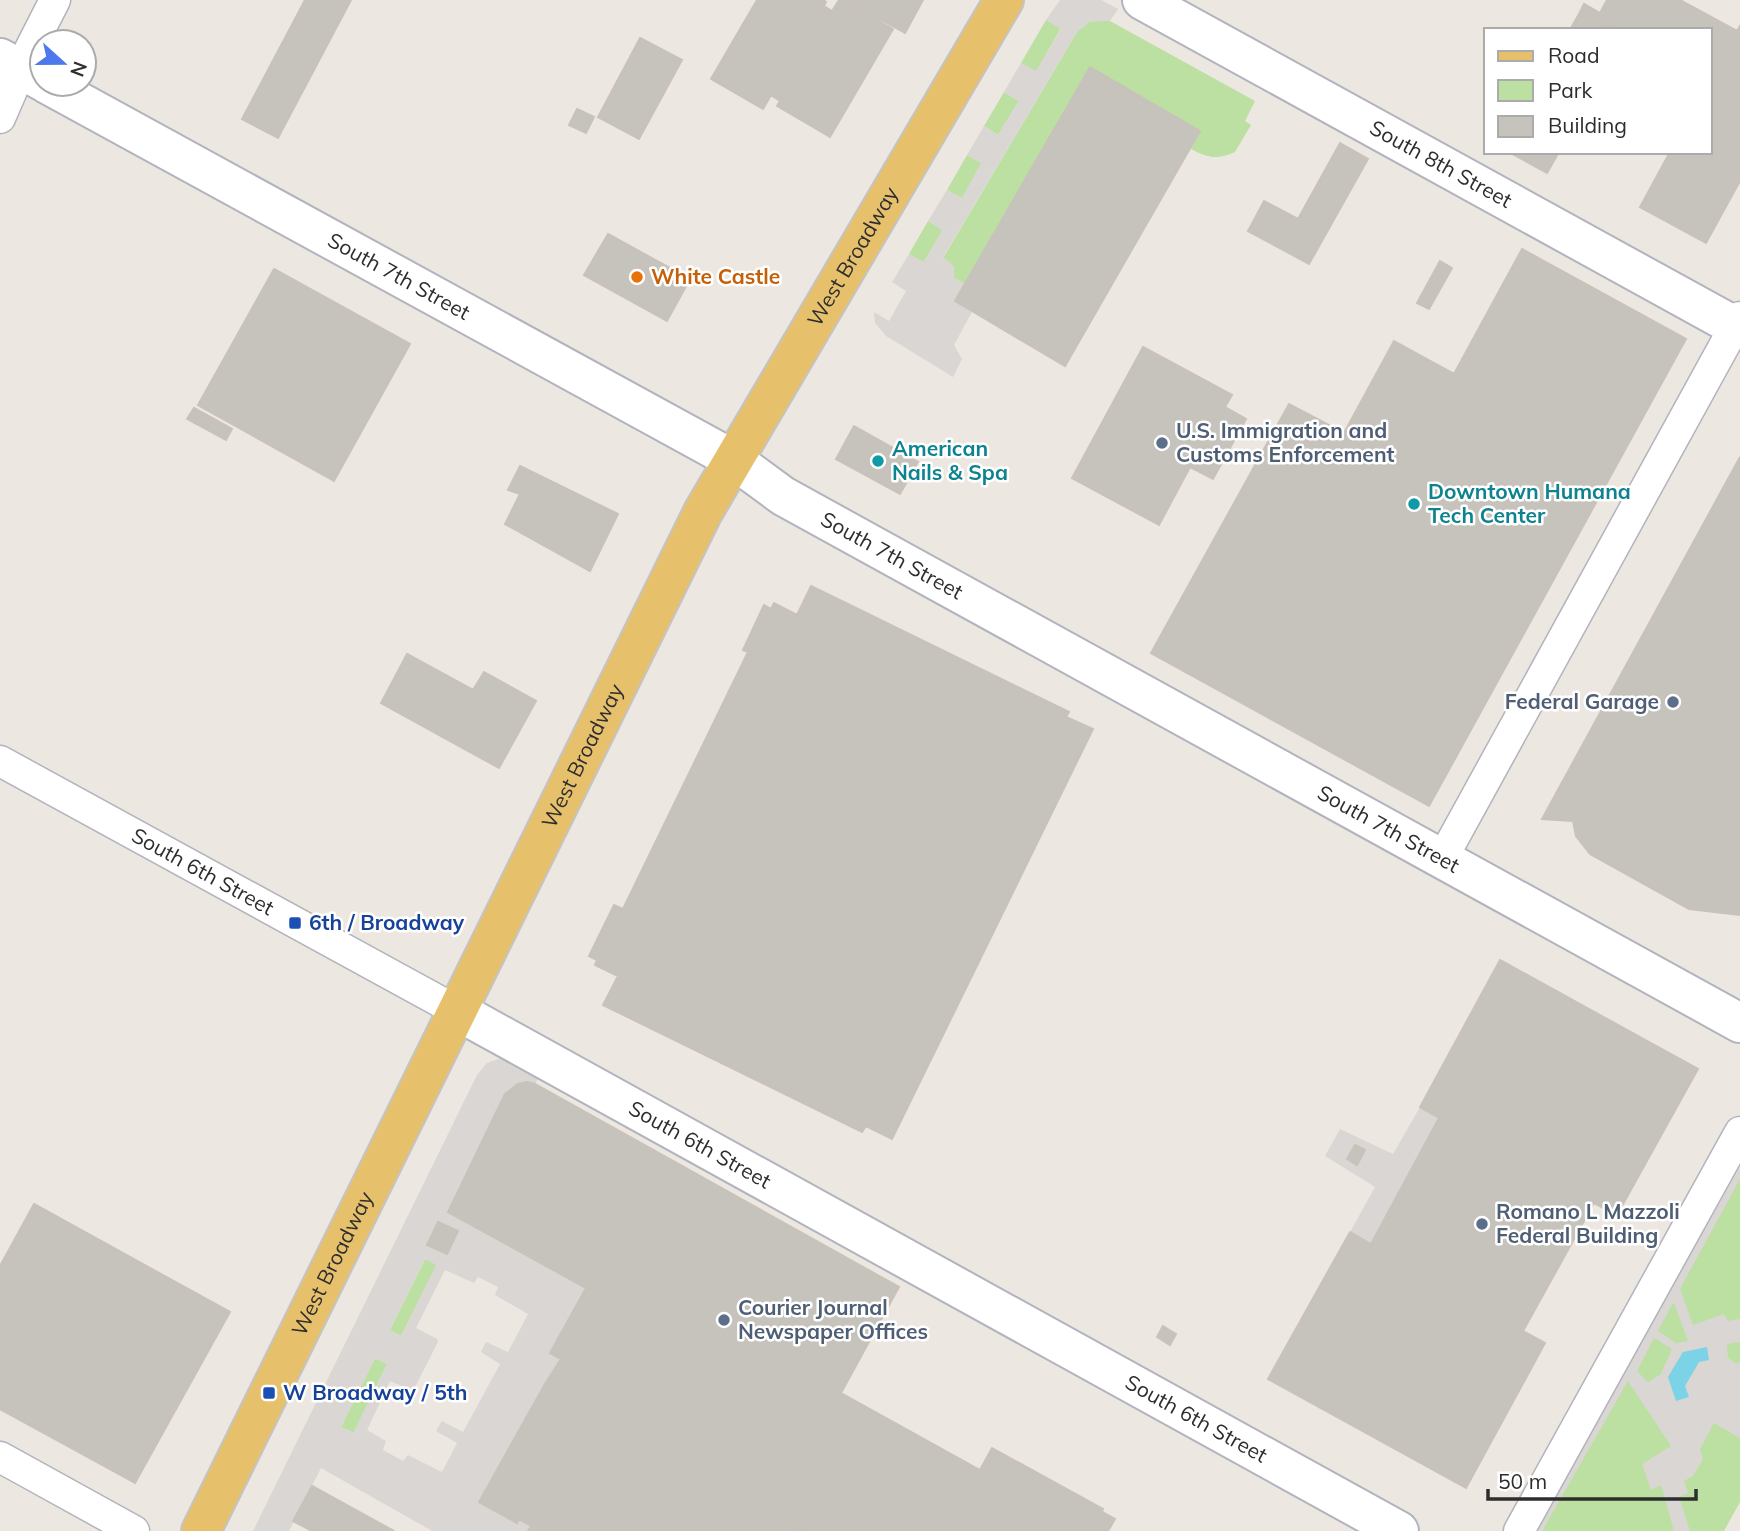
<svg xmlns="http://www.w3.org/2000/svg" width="1740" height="1531" font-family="Mulish,sans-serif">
  <rect width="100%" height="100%" fill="#ede7e1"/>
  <path fill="#bcdfa2" d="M1046,20L1061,28L1036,72L1021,63Z
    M1102,20L1110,21L1255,101L1245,121L1251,125L1235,152C1217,160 1208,158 1191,149L1200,131L1090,67L965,284L954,278L943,258L1077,32L1089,22Z
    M1004,92L1019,101L998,135L984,126Z
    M967,155L982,163L962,198L947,190Z
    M928,221L943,230L923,263L909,254Z
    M1740,1176V1502L1724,1531H1542Z
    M425,1259L437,1264L401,1336L390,1330Z
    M375,1358L387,1364L354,1433L341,1427Z"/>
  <path fill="#dad6d3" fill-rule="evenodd" d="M1060,0H1101L1118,9L1110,21L1089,22L1077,32L943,257L954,266V278L965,284L955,301L972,312L954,345L962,359L953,377L886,336L875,323L874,312L889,321L906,291L892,282L909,254L924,262L942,230L928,221L947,190L962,198L981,163L967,155L984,126L998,135L1019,101L1004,92L1021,63L1036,71L1061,29L1046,20Z
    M498,1059L508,1060L539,1077L535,1084L527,1082L518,1084L505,1094L448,1212L586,1288L550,1353L561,1359L480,1502L516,1523L519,1519L531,1526L528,1531H432L321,1468L289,1531H253L477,1075L487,1063ZM439,1222L458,1231L447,1254L428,1245ZM425,1259L436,1265L401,1336L390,1330ZM445,1270L474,1283L478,1277L498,1287L495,1295L528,1314L508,1352L486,1342L481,1352L500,1364L463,1432L442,1421L436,1431L457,1443L442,1472L408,1455L403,1461L383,1450L386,1441L367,1430L390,1381L411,1390L415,1387L438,1342L437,1339L416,1328ZM375,1358L387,1364L353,1433L341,1427Z
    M1420,1107L1439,1118L1371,1244L1350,1232L1375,1187L1325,1156L1340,1129L1393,1154Z
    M1740,1166V1179L1680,1289L1693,1325L1724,1314L1728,1321L1740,1319V1342L1727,1344L1728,1358L1737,1364L1740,1361V1438L1714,1423L1700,1449L1703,1459L1693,1476L1684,1481L1688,1493L1679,1497L1690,1531H1674L1661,1485L1651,1490L1642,1464L1671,1446L1628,1381L1542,1531H1536ZM1673,1303H1674L1688,1341L1676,1343L1658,1331ZM1654,1338L1672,1349L1661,1374L1648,1382L1637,1371ZM1683,1352L1699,1362L1676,1401L1668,1377Z"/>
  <path fill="#7cd3e7" d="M1707,1347L1709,1360L1699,1362L1685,1386L1689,1397L1676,1401L1668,1377L1683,1352Z"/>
  <path fill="#c6c2bc" stroke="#c9c2ba" stroke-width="2" d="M305,0H351L278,138L242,119Z
    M757,0H823L826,2L824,6L832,11L839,0H844L893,29L830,137L777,106L780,101L771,95L763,109L711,79Z
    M846,0H923L905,33Z
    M1607,0H1680L1737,31L1740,26V181L1706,243L1640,207L1670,152H1710V30H1613L1580,12L1584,4L1600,13Z
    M1580,12L1613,30H1570Z
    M640,38L682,60L639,139L598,117Z
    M1090,67L1200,131L1065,366L955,301Z
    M577,109L594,117L586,133L569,125Z
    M1340,143L1368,159L1309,264L1248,231L1264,201L1298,219Z
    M1509,152H1559L1547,173Z
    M608,234L690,279L667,321L584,275Z
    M1522,249L1686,339L1429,806L1151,653L1289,404L1344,433L1394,341L1454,374Z
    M1440,261L1452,268L1429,309L1417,303Z
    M274,269L410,344L334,481L198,405Z
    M1143,347L1232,395L1225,407L1246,419L1213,479L1190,467L1159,525L1072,478Z
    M194,408L232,429L226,440L187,419Z
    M854,426L918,462L900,494L836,459Z
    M1740,457V915L1689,909L1590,854L1576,836L1573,821L1542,819Z
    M520,466L618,514L590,571L505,524L520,494L508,490Z
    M811,586L1069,712L1066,717L1093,729L892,1139L866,1126L862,1132L603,1005L618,976L595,965L597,960L589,956L614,905L623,909L748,652L743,650L764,605L771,609L774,603L797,615Z
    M407,654L473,690L484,672L536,701L499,768L381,703Z
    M1500,960L1698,1069L1617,1215L1594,1203L1523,1331L1545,1343L1466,1488L1268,1379L1350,1232L1371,1244L1439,1118L1420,1107Z
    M527,1082L535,1084L899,1287L841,1393L980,1470L992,1448L1103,1509L1102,1512L1115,1519L1108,1531H806L545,1384L561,1359L550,1353L586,1288L448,1212L505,1094L518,1084Z
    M1355,1145L1365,1150L1357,1165L1347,1159Z
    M34,1204L230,1312L135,1483L0,1409V1266Z
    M438,1222L458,1231L447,1254L427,1245Z
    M1163,1326L1176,1334L1170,1345L1157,1337Z
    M545,1384L806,1531H528L531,1526L519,1519L517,1523L479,1502Z
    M312,1486L394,1531H312L293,1521Z"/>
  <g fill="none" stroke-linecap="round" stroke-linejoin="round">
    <g stroke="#b1b4bc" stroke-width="33">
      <g id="minor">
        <path d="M0,118L30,49L55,0"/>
        <path id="s1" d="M0,761L459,1012"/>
        <path d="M1442,859L1740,317"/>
        <path d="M0,1457L134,1531"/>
        <path d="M1519,1531L1740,1132"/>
      </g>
    </g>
    <g stroke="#b1b4bc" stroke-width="42">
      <g id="tertiary">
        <path id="s2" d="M1142,0L1740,329"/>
        <path d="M0,58L42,81"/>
        <path id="s3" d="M47,84L734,460L783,496L1740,1023"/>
        <path id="s4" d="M459,1012L1399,1531"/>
      </g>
    </g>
    <g stroke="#c4c4c4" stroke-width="42">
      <g id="primary">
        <path id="s5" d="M201,1531L703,512L1004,0"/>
      </g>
    </g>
    <use href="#minor" stroke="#fff" stroke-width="30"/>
    <use href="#tertiary" stroke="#fff" stroke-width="38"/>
    <use href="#primary" stroke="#e7c06c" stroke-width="38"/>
  </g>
  <circle fill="#e8710a" stroke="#fff" stroke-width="2.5" cx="637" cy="277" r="7"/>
  <g fill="#5c6f8a" stroke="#fff" stroke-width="2.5">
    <circle cx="1162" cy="443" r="7"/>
    <circle cx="1673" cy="702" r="7"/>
    <circle cx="1482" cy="1224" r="7"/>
    <circle cx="724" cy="1320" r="7"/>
  </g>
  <g fill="#0f9aa8" stroke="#fff" stroke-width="2.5">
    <circle cx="878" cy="461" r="7"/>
    <circle cx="1414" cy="504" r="7"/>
  </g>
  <g fill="#1a4fb4" stroke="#fff" stroke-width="2.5">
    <rect x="288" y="916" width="14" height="14" rx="3.5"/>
    <rect x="262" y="1386" width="14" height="14" rx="3.5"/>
  </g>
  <g text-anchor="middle" stroke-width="5" stroke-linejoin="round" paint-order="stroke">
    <g font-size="21" fill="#2d2d2d" stroke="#fff">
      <text dy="7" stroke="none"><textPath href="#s2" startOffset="341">South 8th Street</textPath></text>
      <text dy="7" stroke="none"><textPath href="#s5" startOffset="1432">West Broadway</textPath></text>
      <text dy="7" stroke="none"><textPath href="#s3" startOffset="401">South 7th Street</textPath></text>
      <text dy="7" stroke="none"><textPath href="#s3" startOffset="968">South 7th Street</textPath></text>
      <text dy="7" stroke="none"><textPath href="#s5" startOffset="864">West Broadway</textPath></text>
      <text dy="7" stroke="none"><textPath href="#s3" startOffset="1535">South 7th Street</textPath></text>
      <text dy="7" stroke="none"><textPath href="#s1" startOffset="231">South 6th Street</textPath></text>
      <text dy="7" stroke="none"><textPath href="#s4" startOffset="275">South 6th Street</textPath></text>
      <text dy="7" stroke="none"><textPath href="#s5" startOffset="298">West Broadway</textPath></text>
      <text dy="7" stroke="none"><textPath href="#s4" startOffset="842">South 6th Street</textPath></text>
    </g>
    <g font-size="21" font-weight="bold" fill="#c56008" stroke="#fff" text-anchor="start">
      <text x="651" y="284">White Castle</text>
    </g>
    <g font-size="21" font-weight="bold" fill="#4e5e75" stroke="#fff" text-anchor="start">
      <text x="1176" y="438">U.S. Immigration and<tspan x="1176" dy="24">Customs Enforcement</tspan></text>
      <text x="1659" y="709" text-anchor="end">Federal Garage</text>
      <text x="1496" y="1219">Romano L Mazzoli<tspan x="1496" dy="24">Federal Building</tspan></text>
      <text x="738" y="1315">Courier Journal<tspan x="738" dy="24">Newspaper Offices</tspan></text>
    </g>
    <g font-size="21" font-weight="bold" fill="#0d838f" stroke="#fff" text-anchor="start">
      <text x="892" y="456">American<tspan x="892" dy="24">Nails &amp; Spa</tspan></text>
      <text x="1428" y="499">Downtown Humana<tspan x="1428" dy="24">Tech Center</tspan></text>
    </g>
    <g font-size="21" font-weight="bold" fill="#164399" stroke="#fff" text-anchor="start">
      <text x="309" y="930">6th / Broadway</text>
      <text x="283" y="1400">W Broadway / 5th</text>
    </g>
  </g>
  <rect x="1484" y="28" width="228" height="126" fill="#ffffff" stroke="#ababab" stroke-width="2"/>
  <rect x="1498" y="51" width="35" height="10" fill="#e7c06c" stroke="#ababab" stroke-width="2"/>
  <text x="1548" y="63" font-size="21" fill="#2d2d2d">Road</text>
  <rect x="1498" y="80" width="35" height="21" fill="#bcdfa2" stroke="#ababab" stroke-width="2"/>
  <text x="1548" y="98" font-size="21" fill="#2d2d2d">Park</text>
  <rect x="1498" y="116" width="35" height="21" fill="#c6c2bc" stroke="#ababab" stroke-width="2"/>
  <text x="1548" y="133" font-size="21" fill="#2d2d2d">Building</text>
  <g transform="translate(63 63) rotate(111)"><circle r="33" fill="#ffffff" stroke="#ababab" stroke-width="2"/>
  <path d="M0-5L12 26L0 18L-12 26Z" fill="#4e79ed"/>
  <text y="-10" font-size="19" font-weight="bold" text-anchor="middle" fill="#2d2d2d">N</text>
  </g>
  <path d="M1488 1489v10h208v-10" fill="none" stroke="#2d2d2d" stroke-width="3.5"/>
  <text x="1498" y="1489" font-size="21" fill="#2d2d2d" stroke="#ffffff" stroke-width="5" paint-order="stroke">50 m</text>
</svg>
